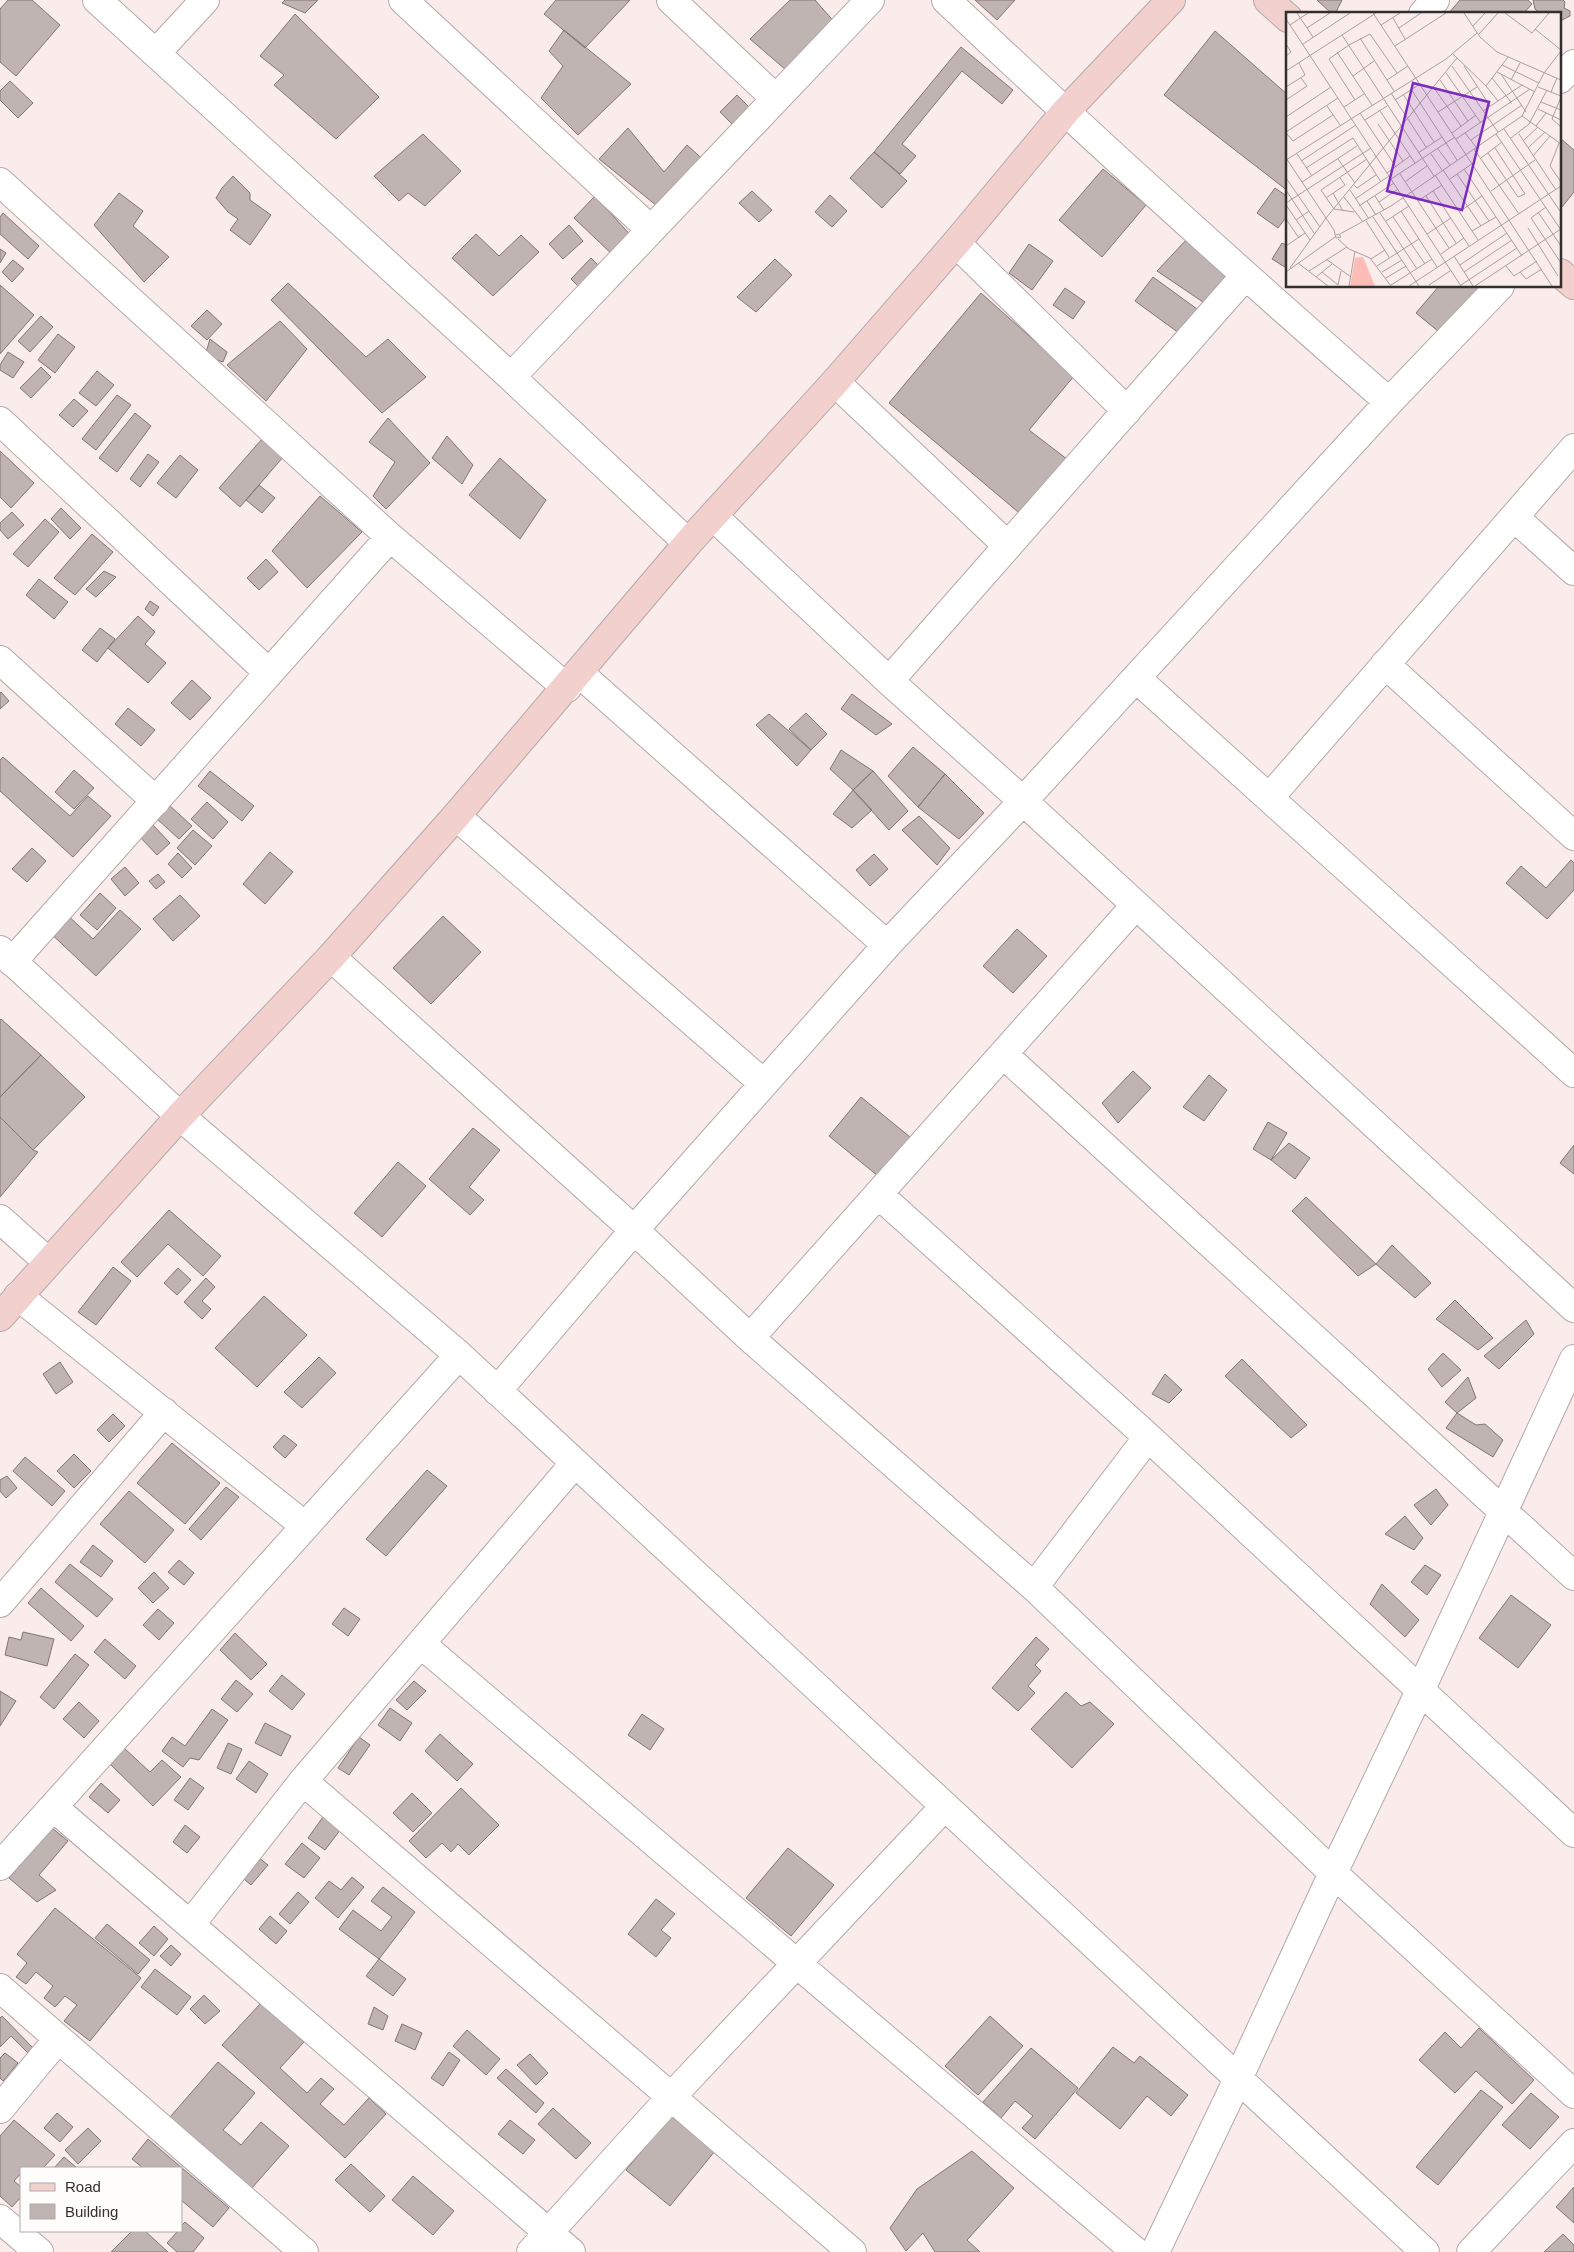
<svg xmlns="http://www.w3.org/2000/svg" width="1574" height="2252" font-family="Arial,sans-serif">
  <rect width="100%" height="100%" fill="#f9eceb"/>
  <path fill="#bfb4b2" stroke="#817675" d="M8,0H32L60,25L16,76L0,62V9Z
    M285,0H318L305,13L282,3Z
    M556,0H630L585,48L544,14Z
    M790,0H815L837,25L793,76L750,39Z
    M975,0H1015L997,20Z
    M1317,0H1342L1335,14H1332Z
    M1460,0H1528L1532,4L1523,14H1448Z
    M1533,0H1563L1565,2L1564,8L1570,11V16L1560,21V14H1541L1535,9Z
    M295,14L379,97L336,139L274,85L284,75L260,56Z
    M564,30L631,84L578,135L541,98L563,66L549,51Z
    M1215,31L1288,95V191L1164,95Z
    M961,47L1013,90L1002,104L962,71L902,144L916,156L900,174L874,152Z
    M10,81L33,103L18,118L0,100V91Z
    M737,95L756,114L739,131L720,112Z
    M628,128L664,172L687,145L708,164L662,210L599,159Z
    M423,134L461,171L425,206L408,193L399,201L374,176Z
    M1560,138L1574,150V192L1562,207L1560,205Z
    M874,152L907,181L882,208L850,178Z
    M1103,169L1146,205L1102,257L1059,220Z
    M233,176L250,193V200L271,215L250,245L230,230L238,219L228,212L216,198L222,188Z
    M1275,188L1288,197V215L1278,228L1257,213Z
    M752,191L772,210L759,222L739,203Z
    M119,193L143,211L133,226L169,257L144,282L94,225Z
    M830,195L847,211L832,227L815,212Z
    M595,196L634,239L616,258L574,218Z
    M3,213L39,246L28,259L0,234V217Z
    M569,225L583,241L563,259L549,244Z
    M476,234L499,256L521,235L539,252L493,296L452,258Z
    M1188,238L1229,275L1203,302L1157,271Z
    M1282,243L1288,246V269L1272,259Z
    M1029,244L1053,261L1032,290L1009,273Z
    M0,249L6,253L0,263Z
    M591,258L606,273L586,294L571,279Z
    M775,259L792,275L756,312L737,297Z
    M13,260L24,269L12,282L2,272Z
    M1153,277L1197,309L1183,336L1135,301Z
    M288,283L366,357L388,339L426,377L382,413L271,300Z
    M0,285L34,315L0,354Z
    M1439,286H1480L1439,332L1416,313Z
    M1065,288L1085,302L1073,319L1053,305Z
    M981,293L1074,376L1029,430L1072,463L1024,517L889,403Z
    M207,310L222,324L207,340L191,326Z
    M41,316L53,327L30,352L18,341Z
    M280,321L307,349L266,401L227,365Z
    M58,334L75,347L55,373L38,360Z
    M210,339L227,352L223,362L205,356Z
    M8,352L24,362L13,378L0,370V365Z
    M41,367L51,377L31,398L20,388Z
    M97,371L114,385L96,406L79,393Z
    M117,395L131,405L96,450L82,439Z
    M74,399L88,411L73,427L59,415Z
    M135,413L151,426L117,472L99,458Z
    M388,418L430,463L386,509L373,496L395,462L369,442Z
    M447,436L473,465L462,484L432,458Z
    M263,438L284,456L240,507L219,488Z
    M0,451L34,483L11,508L0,497Z
    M148,454L159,462L140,487L130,479Z
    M180,455L198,470L176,498L157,483Z
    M500,458L546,500L520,539L469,495Z
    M259,485L275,498L262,513L246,500Z
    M320,496L362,532L307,588L272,551Z
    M61,508L81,528L70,539L51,519Z
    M12,512L24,525L8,539L0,530V523Z
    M45,519L59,532L28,567L13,554Z
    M92,534L113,552L75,595L54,578Z
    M266,559L278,572L259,590L247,578Z
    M104,571L116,577L96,597L86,589Z
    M39,579L68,602L54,619L26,595Z
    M150,601L159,607L153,616L145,609Z
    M138,616L155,632L145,644L166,663L148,683L108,648Z
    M100,628L115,639L97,662L82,650Z
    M192,680L211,698L190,720L171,703Z
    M1,692L9,701L0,709V693Z
    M852,694L892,724L876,735L841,709Z
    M128,708L155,730L141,746L115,724Z
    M806,713L827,734L811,750L789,729Z
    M769,714L811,750L797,766L756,725Z
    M913,747L945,774L918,807L888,776Z
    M841,750L873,771L853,790L830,769Z
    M3,757L70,816L88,796L111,816L73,857L0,791V760Z
    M74,770L94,788L74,809L55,792Z
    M210,771L254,806L242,821L198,786Z
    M873,771L908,811L889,830L853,790Z
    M945,774L984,813L959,839L918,807Z
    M853,790L872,810L852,828L833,814Z
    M207,802L228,822L213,839L191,819Z
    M169,805L192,826L179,839L156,818Z
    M919,816L950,848L937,865L902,830Z
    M152,824L170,843L157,855L139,836Z
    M193,830L212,846L195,865L177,848Z
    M32,848L46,861L27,882L12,869Z
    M270,852L293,872L265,904L243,884Z
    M178,853L192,868L182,878L168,864Z
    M874,854L888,869L870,886L856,870Z
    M1571,860L1574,863V890L1547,919L1506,883L1521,866L1546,888Z
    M125,867L139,883L125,896L111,879Z
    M158,874L165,882L156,889L149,881Z
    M100,893L116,908L97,930L80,915Z
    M180,895L200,916L173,941L153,919Z
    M120,910L141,929L96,976L46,929L63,911L93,939Z
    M443,916L481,952L431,1004L393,968Z
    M1017,929L1047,956L1013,993L983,966Z
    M1,1019L41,1055L0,1097V1020Z
    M41,1055L85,1097L33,1150L0,1117V1097Z
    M1133,1071L1151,1088L1118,1123L1102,1103Z
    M1209,1075L1227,1090L1204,1121L1183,1107Z
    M861,1097L910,1137L878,1176L829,1136Z
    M0,1117L33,1150L38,1152L0,1197Z
    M1268,1122L1287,1133L1271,1160L1253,1149Z
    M473,1128L500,1150L469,1187L484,1200L470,1215L429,1179Z
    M1289,1143L1310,1158L1295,1179L1271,1160Z
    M1574,1145V1174L1560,1163Z
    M398,1162L426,1186L382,1237L354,1213Z
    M1306,1197L1376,1264L1358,1276L1292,1211Z
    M169,1210L221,1256L203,1276L168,1244L137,1277L121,1262Z
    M1392,1245L1431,1283L1415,1298L1376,1264Z
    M113,1267L131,1281L96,1325L78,1312Z
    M178,1268L191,1280L177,1295L164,1283Z
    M206,1278L215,1287L202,1301L211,1309L202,1319L184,1302Z
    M264,1296L307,1335L257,1387L215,1348Z
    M1455,1300L1493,1338L1478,1350L1436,1319Z
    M1526,1320L1534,1334L1499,1369L1484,1356Z
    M1443,1353L1461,1370L1442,1387L1428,1369Z
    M319,1357L336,1373L302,1408L284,1392Z
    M1242,1359L1307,1425L1291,1438L1225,1376Z
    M60,1362L73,1382L56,1394L43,1374Z
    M1165,1374L1182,1390L1169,1403L1152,1394Z
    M1468,1377L1476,1398L1457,1413L1445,1402Z
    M1457,1413L1476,1425L1485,1424L1503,1440L1493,1457L1446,1428Z
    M113,1414L125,1426L109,1442L97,1430Z
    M284,1435L297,1445L285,1458L273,1447Z
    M172,1443L220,1483L185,1524L137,1483Z
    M74,1454L91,1471L74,1488L57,1471Z
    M25,1457L65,1491L52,1506L13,1471Z
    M427,1470L447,1486L386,1556L366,1539Z
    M7,1476L17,1488L6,1498L0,1491V1480Z
    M226,1487L239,1497L201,1540L189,1529Z
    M1436,1489L1448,1505L1431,1525L1414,1505Z
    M129,1491L174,1530L145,1563L100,1524Z
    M1405,1516L1423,1538L1414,1550L1385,1534Z
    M93,1545L113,1561L101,1577L80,1562Z
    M179,1560L194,1573L184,1585L168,1572Z
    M70,1564L113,1599L97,1617L55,1582Z
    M1425,1565L1441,1575L1427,1595L1411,1582Z
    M154,1572L169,1588L153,1603L138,1588Z
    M1382,1584L1419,1620L1405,1637L1370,1604Z
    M41,1588L84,1626L71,1641L28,1603Z
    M1511,1595L1551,1625L1518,1668L1479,1638Z
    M344,1608L360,1619L348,1636L332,1624Z
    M158,1609L174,1623L159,1640L143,1625Z
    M23,1632L54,1639L47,1666L5,1655L9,1637L21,1640Z
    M235,1633L267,1664L251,1680L220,1650Z
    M1036,1637L1049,1649L1035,1665L1041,1671L1028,1686L1035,1693L1018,1711L992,1688Z
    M105,1639L136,1666L125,1679L94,1652Z
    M75,1654L89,1665L54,1709L40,1697Z
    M282,1675L305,1694L292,1710L269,1691Z
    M236,1680L253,1694L237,1712L221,1699Z
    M414,1681L426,1691L407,1710L396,1700Z
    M0,1691L16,1701L0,1726Z
    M1066,1692L1081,1706L1090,1702L1114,1724L1072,1768L1031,1729Z
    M79,1702L99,1721L84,1738L63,1719Z
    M390,1708L412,1723L400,1741L378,1725Z
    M212,1709L228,1720L199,1760L190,1758L183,1767L162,1751L172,1737L185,1746Z
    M642,1714L664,1729L650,1750L628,1735Z
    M265,1723L291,1736L281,1756L255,1743Z
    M440,1734L473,1764L457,1781L425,1751Z
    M359,1737L370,1745L349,1775L338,1768Z
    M228,1743L242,1749L231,1774L217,1768Z
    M124,1748L150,1772L162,1760L181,1777L153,1806L109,1763Z
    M249,1761L268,1774L256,1793L236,1779Z
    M190,1778L204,1788L188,1810L174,1800Z
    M101,1783L120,1800L108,1813L89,1797Z
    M461,1788L499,1825L469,1855L458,1844L451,1852L442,1843L426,1858L409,1841Z
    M412,1793L432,1813L413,1832L393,1813Z
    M323,1817L341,1829L325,1850L308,1838Z
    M185,1825L200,1837L187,1853L173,1842Z
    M52,1828L68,1841L39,1875L56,1890L37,1902L9,1878Z
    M302,1843L320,1858L304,1878L285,1864Z
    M788,1848L834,1885L791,1936L746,1898Z
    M254,1854L268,1865L251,1885L238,1874Z
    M352,1877L364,1887L338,1918L315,1898L329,1881L341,1890Z
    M383,1887L415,1912L379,1959L339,1929L353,1910L381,1931L392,1917L371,1901Z
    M298,1892L309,1902L290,1924L279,1914Z
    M656,1899L675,1914L661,1930L671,1938L656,1957L628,1934Z
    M55,1908L141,1978L90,2041L64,2021L77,2005L65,1996L55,2007L44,1998L53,1986L36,1972L26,1984L16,1977L27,1963L17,1954Z
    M270,1916L287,1931L276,1944L259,1929Z
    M107,1924L150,1960L138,1974L95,1938Z
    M154,1926L168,1939L154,1956L139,1943Z
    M171,1945L181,1954L171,1966L160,1956Z
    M379,1959L406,1979L393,1996L366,1976Z
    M155,1969L191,1997L177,2015L141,1987Z
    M204,1995L220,2011L205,2024L190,2009Z
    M261,2003L304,2042L280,2068L307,2093L321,2078L334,2089L320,2104L344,2125L369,2098L386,2114L345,2158L222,2045Z
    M374,2007L388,2016L383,2030L368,2024Z
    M2,2016L33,2048L28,2053L11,2036L0,2047V2018Z
    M990,2016L1023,2046L978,2095L945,2066Z
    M402,2024L422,2033L415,2050L395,2041Z
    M1479,2028L1534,2080L1512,2104L1476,2071L1455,2093L1419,2060L1445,2032L1461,2048Z
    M467,2030L500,2059L486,2075L453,2046Z
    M1113,2047L1134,2063L1140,2056L1188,2095L1171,2116L1147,2096L1120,2129L1076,2093Z
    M1031,2048L1078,2088L1035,2139L1022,2128L1033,2116L1015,2101L1001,2118L983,2102Z
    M449,2052L460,2060L443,2086L431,2078Z
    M5,2053L18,2063L3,2081L0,2078V2058Z
    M530,2054L548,2073L536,2085L517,2065Z
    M218,2062L255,2093L223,2130L241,2145L261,2122L289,2146L251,2189L170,2117Z
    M506,2069L544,2103L536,2113L497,2078Z
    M1481,2090L1503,2107L1438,2185L1416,2167Z
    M1531,2093L1559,2117L1530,2149L1502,2125Z
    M553,2108L591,2143L576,2159L538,2124Z
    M57,2113L73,2127L60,2142L44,2128Z
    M671,2116L715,2151L670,2206L626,2170Z
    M14,2120L55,2155L43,2168H21V2173L14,2181L21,2187V2197L12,2207L0,2196V2136Z
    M510,2120L535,2140L523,2154L498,2134Z
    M88,2128L101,2141L78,2164L65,2150Z
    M148,2139L229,2208L213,2227L181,2200V2168H143L132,2159Z
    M972,2151L1014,2188L967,2240L980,2252H935L923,2233L906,2251L890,2228L917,2189Z
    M64,2157L77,2168H54Z
    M351,2164L385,2196L370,2212L335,2180Z
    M413,2176L454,2211L433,2235L392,2200Z
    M1574,2187V2223L1556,2207Z
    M185,2222L204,2238L193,2252H177L167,2243L178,2231H181V2226Z
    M132,2231H145L168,2252H111Z
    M1563,2234L1574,2245V2252H1544Z"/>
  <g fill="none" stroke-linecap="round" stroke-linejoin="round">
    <g stroke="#b4a9a7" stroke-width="30">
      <path id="street" d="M97,0L511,377L688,543
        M403,0L651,230
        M671,0L776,99
        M946,0C1091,137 1239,271 1389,402
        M1423,14L1435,0
        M156,53L205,0
        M1560,79L1574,64
        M0,182L390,537L567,688
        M956,243L1127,411
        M511,377L870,0
        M835,382L1008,546
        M0,421L269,673
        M714,517L889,681L1023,801L1574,1308
        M1514,517L1574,571
        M0,660L156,801
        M1385,664L1574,836
        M579,673L887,945
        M1136,678L1574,1073
        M889,681L1245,276
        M1269,798L1574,448
        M456,816L763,1083
        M0,950L180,1116L459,1355L1425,2252
        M331,957L634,1230L750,1338L1034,1587L1333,1873L1574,2094
        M12,962L390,537
        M1003,1054L1574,1576
        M878,1194L1148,1437L1574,1833
        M0,1219L48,1262
        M18,1296L305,1526
        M750,1338L1135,906
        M497,1391L634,1230L887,945L1023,801L1389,402L1500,286
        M1034,1587L1148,1437
        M0,1603L164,1412
        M421,1644L1136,2252
        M303,1781L852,2252
        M53,1807L571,2252
        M0,1866L459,1355
        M190,1925L303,1781L575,1463
        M0,1988L304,2252
        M0,2109L58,2039
        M0,2219L39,2252
        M531,2252L671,2097L945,1806
        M1155,2252L1238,2079L1333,1873L1420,1691L1574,1359
        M1471,2252L1574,2143"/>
    </g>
    <g stroke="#b4a9a7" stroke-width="30">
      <path id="secondary" d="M1268,0L1288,18
        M1560,273L1574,285
        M0,1317L180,1116L331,957L456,816L688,543L835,382L956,243L1065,112L1171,0"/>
    </g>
    <use href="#street" stroke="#fff" stroke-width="28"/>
    <use href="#secondary" stroke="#f2d0cd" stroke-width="28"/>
  </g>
  <g transform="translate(1286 12)">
    <rect width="275" height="275" fill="#f9eceb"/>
    <path d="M77,245L89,274H64L69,246Z" fill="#fdbdb6"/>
    <path fill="none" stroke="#aaa09f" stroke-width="1" d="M11,1L27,25M87,1L266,274M178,1L194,25L211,40L275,68M219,1L246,21L263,1M107,6L119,27M0,7L175,274M4,13L22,1M95,13L114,1M187,14L199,1M21,16L44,1M113,16L135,1M249,17L275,38M193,22L212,1M56,23L148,164M74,26L108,79M0,32L5,40L0,44M17,32L64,1M109,34L160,1M51,40L86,93M167,42L200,74L212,89M216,53L253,71M166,54L212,120M178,54L204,94M0,59L90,1M211,60L249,80M160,61L195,111M215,62L240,100M67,64L88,49M206,66L225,90M101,68L122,54M154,68L182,109M225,68L234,51M200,74L222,45M0,75L19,63L13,51M252,75L275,84M148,76L175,114M125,77L171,148M265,80L271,66M105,81L140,135M117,82L148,130M275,85L266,107L275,115M0,88L21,74L15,66M69,88L43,47L63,33L84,22L111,61M109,88L134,72M255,90L275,98M41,94L54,113M58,95L78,82M252,97L275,108M94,99L129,151M197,99L236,73M152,100L191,75M74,101L110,155M236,104L275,132M0,105L45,75M79,108L101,94M92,112L117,149M250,114L260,101M218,117L274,199M0,120L52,86M0,121L7,129L47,103M166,121L190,103M179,121L190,135M210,122L275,218M233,122L270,178M225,126L243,112L261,78M170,127L244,77M185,128L236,93M237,129L252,115M273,131L264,154L275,170M242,136L259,120M152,137L164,153M188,137L233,202M132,141L156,125M202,141L232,185L239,182L209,136M11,142L26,164M145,142L156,158M247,144L264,124M0,146L48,218L50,226L55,225L53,222L50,223M195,146L216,130M52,147L69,171M0,148L160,47L191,21M15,149L70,113M20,156L67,126L95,170M178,157L236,244M157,158L195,214M101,161L124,144M114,162L163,236M171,162L203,209M149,163L192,228M0,166L34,215M105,167L169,125M164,167L187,151M120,169L141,154M16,170L71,134M68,173L71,176L90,163M0,178L28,221M64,178L83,207M147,179L183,234M205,179L249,148M47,181L57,199M89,184L98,198M140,184L170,231M58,185L77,210M40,186L59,173L54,166M69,187L103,164M81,189L90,203M132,189L156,173M93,190L112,177M0,191L85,136M0,193L24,228M73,194L108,171M260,195L245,206L275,251M115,199L151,255M68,200L48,197L35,178L81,147M173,200L196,184M252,200L275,234M94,201L131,257M87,205L133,274M107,205L139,252M0,207L13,226M10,208L23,199M80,209L103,245M100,209L123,194M242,216L272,264M186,219L210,205M54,222L105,194L236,104L258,61L275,39M141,222L165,206M52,227L63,237L84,246L105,274M0,234L19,221M155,242L178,226M168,244L187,274M40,247L65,265M85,247L99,238M12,251L42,274M174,253L221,221M91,254L133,227M220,254L228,264L251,249M4,256L40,206L171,46M23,259L61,235M0,260L49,225M36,260L52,273L55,259M96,260L116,248M178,260L226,228M234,260L240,267L256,257M30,265L46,252M100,266L120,254M105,273L146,247M143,273L164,259M175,273L231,236M63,274L69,239M123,274L275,174M189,274L275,217"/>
    <path fill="#7b2cbf" fill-opacity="0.15" stroke="#7b2cbf" stroke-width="2.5" d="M127,71L203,90L176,198L101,179Z"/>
    <rect width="275" height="275" fill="none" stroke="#332f2e" stroke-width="2.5"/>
  </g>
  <rect x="20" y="2167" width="162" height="65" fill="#fffcfc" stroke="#adaaaa"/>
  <rect x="30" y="2183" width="25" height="8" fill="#f2d0cd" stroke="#adaaaa"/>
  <text x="65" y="2192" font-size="15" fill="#332f2e">Road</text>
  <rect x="30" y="2204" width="25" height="15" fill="#bfb4b2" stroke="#adaaaa"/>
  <text x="65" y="2217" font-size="15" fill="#332f2e">Building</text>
</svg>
